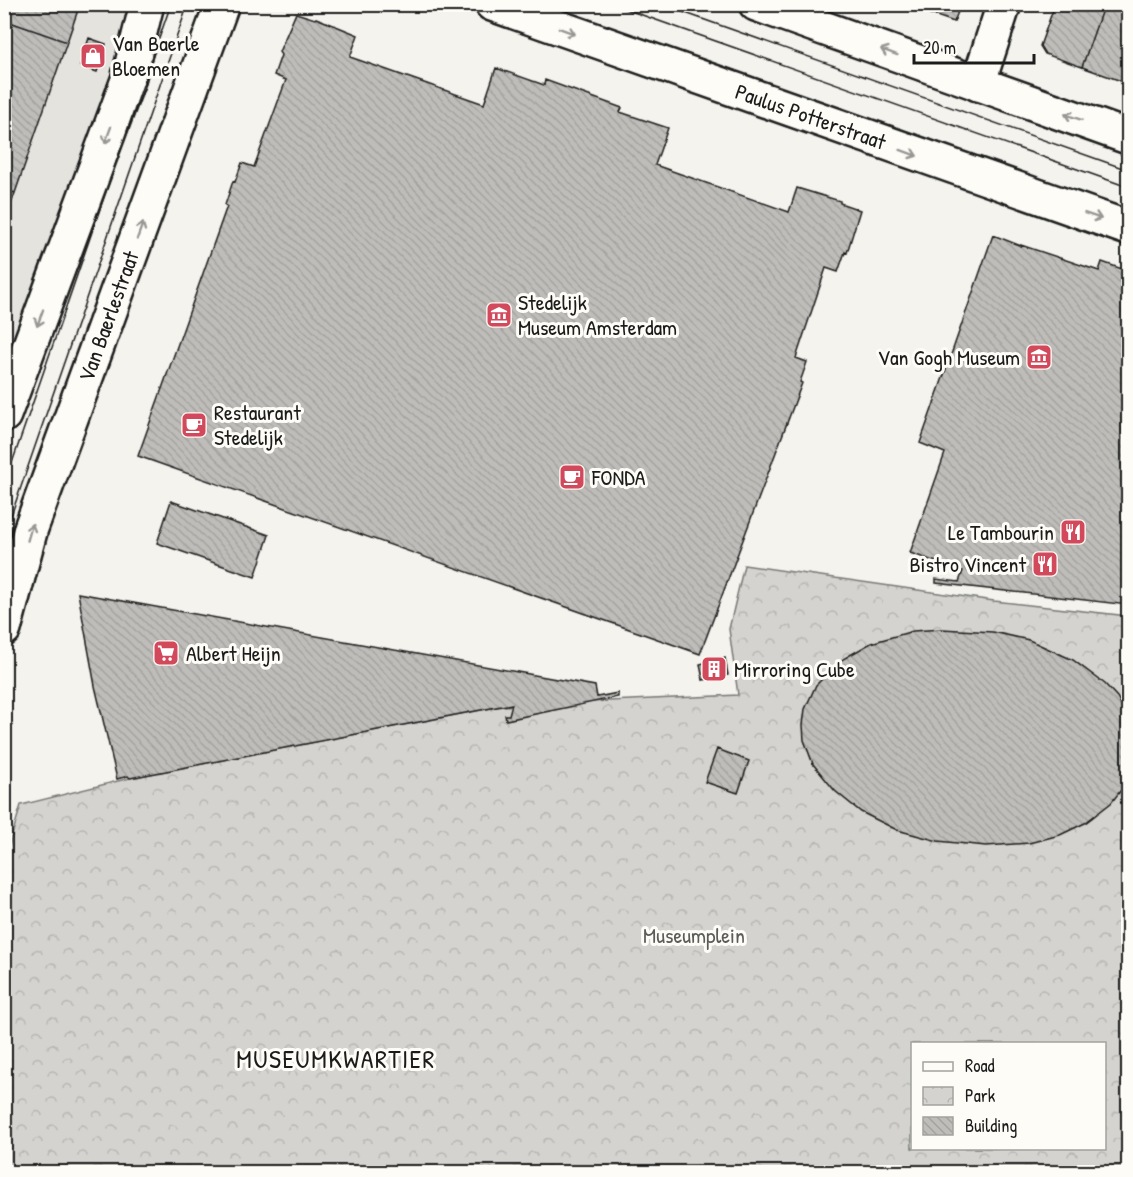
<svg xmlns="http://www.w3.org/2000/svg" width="1133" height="1177" font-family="'Patrick Hand',sans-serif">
  <defs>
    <pattern id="park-crowns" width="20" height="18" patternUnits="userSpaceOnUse" patternTransform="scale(1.5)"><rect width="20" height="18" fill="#d4d3cf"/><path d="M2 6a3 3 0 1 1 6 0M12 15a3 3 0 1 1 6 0" fill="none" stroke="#b5b5b1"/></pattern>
    <pattern id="building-back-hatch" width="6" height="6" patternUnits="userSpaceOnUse" patternTransform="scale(1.5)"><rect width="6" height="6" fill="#bebdba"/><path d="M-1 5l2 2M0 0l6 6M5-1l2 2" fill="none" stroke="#a3a29f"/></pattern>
  </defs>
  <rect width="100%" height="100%" fill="#f4f3ee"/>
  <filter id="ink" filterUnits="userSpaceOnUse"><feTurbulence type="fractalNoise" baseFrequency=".0167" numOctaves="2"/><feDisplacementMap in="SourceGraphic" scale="12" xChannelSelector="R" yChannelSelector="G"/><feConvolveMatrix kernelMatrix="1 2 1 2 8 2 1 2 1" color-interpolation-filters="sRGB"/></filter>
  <g filter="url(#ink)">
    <path fill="#e4e3de" d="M18,5H147L4,392V41Z"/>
    <path fill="url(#park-crowns)" stroke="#787876" stroke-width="1.5" fill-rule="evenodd" d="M744,565L994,601L1128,616V1172H5L4,862L21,805L130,778L502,706L738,695L729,629ZM912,1044H1104V1148H912Z"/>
    <path fill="url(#building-back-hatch)" stroke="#1c1c1c" stroke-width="1.5" d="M4,4H80L67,42L4,20Z
      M918,4H961L954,22L916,9Z
      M1055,4H1104L1082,67L1045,54L1040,46Z
      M1104,4H1128V69L1124,82L1082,67Z
      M296,13L315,19L316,18L358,35L350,57L484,104L496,68L544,85L545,80L622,108L620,112L668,128L655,165L789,212L797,188L840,201V203L860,210L847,253L845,252L838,272L826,268L796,358L807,362L800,382L802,383L700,654L138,456L227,206L225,205L233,181L235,182L242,163L254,167L286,80L274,75L281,55L279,52Z
      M4,20L67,42L15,193L4,189Z
      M89,38L106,44L97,72L80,66Z
      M4,189L15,193L4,224Z
      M993,235L1021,246V245L1099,271L1102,262L1128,271V605L936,583V579L959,582L963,571L910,553L945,453L920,443Z
      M171,501L269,535L255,577L157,543Z
      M78,593L595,686L597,697L618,693V697L506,720L505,715H509L512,704L130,778L128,776L117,779L95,686Z
      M942,629L993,632L1029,640L1073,660L1105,684L1117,697L1128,717V781L1111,803L1085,823L1060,835L1029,843L986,846L938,841L897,830L861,812L835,791L813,764L804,740L803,725L805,709L816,685L843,659L871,643L913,631Z
      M942,629L993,632L1029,640L1073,660L1105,684L1117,697L1128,717V781L1111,803L1085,823L1060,835L1029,843L986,846L938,841L897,830L861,812L835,791L813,764L804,740L803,725L805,709L816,685L843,659L871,643L913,631Z
      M725,658L728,675L703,680L700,664Z
      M717,749L749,761L738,793L705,782Z"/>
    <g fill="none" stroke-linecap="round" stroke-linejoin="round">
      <g stroke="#1c1c1c" stroke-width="38">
        <g id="street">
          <path id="s1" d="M492,4L1128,228"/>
          <path d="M756,4L1128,137"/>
          <path d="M978,84L1004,4"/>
        </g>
      </g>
      <g stroke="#1c1c1c" stroke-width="38">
        <g id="secondary">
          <path d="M4,415L128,80L147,4"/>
          <path id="s2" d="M4,629L31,528L222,4"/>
        </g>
      </g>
      <use href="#street" stroke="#fdfcf7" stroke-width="33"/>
      <use href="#secondary" stroke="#fdfcf7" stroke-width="33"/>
      <path stroke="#1c1c1c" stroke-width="1.5" d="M611,4L1128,187
        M660,4L1128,170
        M4,486L171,4
        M4,536L188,4"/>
    </g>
    <defs><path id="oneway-shaft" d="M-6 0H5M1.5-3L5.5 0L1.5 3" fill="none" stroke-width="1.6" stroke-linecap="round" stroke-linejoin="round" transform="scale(1.5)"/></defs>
    <g stroke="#989794">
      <use href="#oneway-shaft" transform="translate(567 31) rotate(20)"/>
      <use href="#oneway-shaft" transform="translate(889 52) rotate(-160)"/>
      <use href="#oneway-shaft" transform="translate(1073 117) rotate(-161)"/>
      <use href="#oneway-shaft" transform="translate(108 135) rotate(110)"/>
      <use href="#oneway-shaft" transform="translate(909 153) rotate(20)"/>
      <use href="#oneway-shaft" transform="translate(1093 216) rotate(19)"/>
      <use href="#oneway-shaft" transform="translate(140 231) rotate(-70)"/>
      <use href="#oneway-shaft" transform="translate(40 318) rotate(110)"/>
      <use href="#oneway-shaft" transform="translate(30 532) rotate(-74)"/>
    </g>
  </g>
  <defs>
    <g id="shop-square" transform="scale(1.35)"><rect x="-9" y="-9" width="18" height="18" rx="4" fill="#d1495b" stroke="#fdfcf7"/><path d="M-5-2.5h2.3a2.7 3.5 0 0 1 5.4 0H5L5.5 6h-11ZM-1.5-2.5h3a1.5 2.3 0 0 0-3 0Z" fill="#fff"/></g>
    <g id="museum-square" transform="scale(1.35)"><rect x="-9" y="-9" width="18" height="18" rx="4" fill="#d1495b" stroke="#fdfcf7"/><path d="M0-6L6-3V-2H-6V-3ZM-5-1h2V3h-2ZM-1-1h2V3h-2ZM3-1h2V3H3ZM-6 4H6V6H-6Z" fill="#fff"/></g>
    <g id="cafe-square" transform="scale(1.35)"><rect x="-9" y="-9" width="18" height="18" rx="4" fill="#d1495b" stroke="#fdfcf7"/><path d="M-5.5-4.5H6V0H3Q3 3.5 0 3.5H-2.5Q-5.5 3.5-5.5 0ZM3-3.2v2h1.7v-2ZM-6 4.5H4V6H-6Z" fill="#fff"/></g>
    <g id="restaurant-square" transform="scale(1.35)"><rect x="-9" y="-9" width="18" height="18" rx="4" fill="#d1495b" stroke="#fdfcf7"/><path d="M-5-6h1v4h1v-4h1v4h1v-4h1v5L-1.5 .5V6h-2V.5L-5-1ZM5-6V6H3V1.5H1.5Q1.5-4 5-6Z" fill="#fff"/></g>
    <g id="supermarket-square" transform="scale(1.35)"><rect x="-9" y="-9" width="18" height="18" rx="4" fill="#d1495b" stroke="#fdfcf7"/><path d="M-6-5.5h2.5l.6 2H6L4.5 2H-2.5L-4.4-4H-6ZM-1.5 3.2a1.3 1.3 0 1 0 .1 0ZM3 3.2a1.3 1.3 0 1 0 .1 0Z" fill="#fff"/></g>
    <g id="building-square" transform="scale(1.35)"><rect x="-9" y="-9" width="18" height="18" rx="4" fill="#d1495b" stroke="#fdfcf7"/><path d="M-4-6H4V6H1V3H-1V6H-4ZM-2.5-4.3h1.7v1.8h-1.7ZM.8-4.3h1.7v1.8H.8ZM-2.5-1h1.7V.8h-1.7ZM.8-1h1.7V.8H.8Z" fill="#fff"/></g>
  </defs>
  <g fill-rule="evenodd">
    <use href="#shop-square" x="93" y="56"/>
    <use href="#museum-square" x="499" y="315"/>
    <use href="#museum-square" x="1039" y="357"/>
    <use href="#cafe-square" x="194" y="425"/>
    <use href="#cafe-square" x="572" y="477"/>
    <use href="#restaurant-square" x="1073" y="532"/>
    <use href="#restaurant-square" x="1045" y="564"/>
    <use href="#supermarket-square" x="166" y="653"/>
    <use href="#building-square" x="714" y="669"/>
  </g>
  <g text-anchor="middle" stroke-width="6" stroke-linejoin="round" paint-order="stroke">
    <g font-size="22" fill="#1c1c1c" stroke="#fdfcf7" text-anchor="start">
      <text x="112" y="51">Van Baerle<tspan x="112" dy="25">Bloemen</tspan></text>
      <text x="518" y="310">Stedelijk<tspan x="518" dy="25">Museum Amsterdam</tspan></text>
      <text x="1020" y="365" text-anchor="end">Van Gogh Museum</text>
      <text x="214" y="420">Restaurant<tspan x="214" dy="25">Stedelijk</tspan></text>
      <text x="592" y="485">FONDA</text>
      <text x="1054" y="540" text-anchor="end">Le Tambourin</text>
      <text x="1026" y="572" text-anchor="end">Bistro Vincent</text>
      <text x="186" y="661">Albert Heijn</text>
      <text x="734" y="677">Mirroring Cube</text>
    </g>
    <g font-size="22" fill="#1c1c1c" stroke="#fdfcf7">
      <text dy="8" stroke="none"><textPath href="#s1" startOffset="338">Paulus Potterstraat</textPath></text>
      <text dy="8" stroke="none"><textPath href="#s2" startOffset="330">Van Baerlestraat</textPath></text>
    </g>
    <g font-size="22" fill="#5c5c5b" stroke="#fdfcf7">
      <text x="694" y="943">Museumplein</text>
    </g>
    <g font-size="26" letter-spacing="1.5" fill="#1c1c1c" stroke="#fdfcf7">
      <text x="336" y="1068">MUSEUMKWARTIER</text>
    </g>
  </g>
  <rect width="1133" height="1177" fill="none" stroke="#fdfcf7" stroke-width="24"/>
  <rect x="12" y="12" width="1109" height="1153" fill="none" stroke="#1c1c1c" stroke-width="2" filter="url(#ink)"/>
  <rect x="911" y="1042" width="195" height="108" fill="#fdfcf7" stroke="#a3a29f" stroke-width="1.5"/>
  <rect x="923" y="1062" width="30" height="9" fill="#fdfcf7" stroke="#a3a29f" stroke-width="1.5"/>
  <text x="965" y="1072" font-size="18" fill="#1c1c1c">Road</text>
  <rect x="923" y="1087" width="30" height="18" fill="url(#park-crowns)" stroke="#a3a29f" stroke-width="1.5"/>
  <text x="965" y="1102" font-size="18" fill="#1c1c1c">Park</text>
  <rect x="923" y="1117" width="30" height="18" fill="url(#building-back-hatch)" stroke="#a3a29f" stroke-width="1.5"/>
  <text x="965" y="1132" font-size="18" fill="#1c1c1c">Building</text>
  <path d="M914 54v9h120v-9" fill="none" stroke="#1c1c1c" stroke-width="3"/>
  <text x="923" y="54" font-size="18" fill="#1c1c1c" stroke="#fdfcf7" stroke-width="4.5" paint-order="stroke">20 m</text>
</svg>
